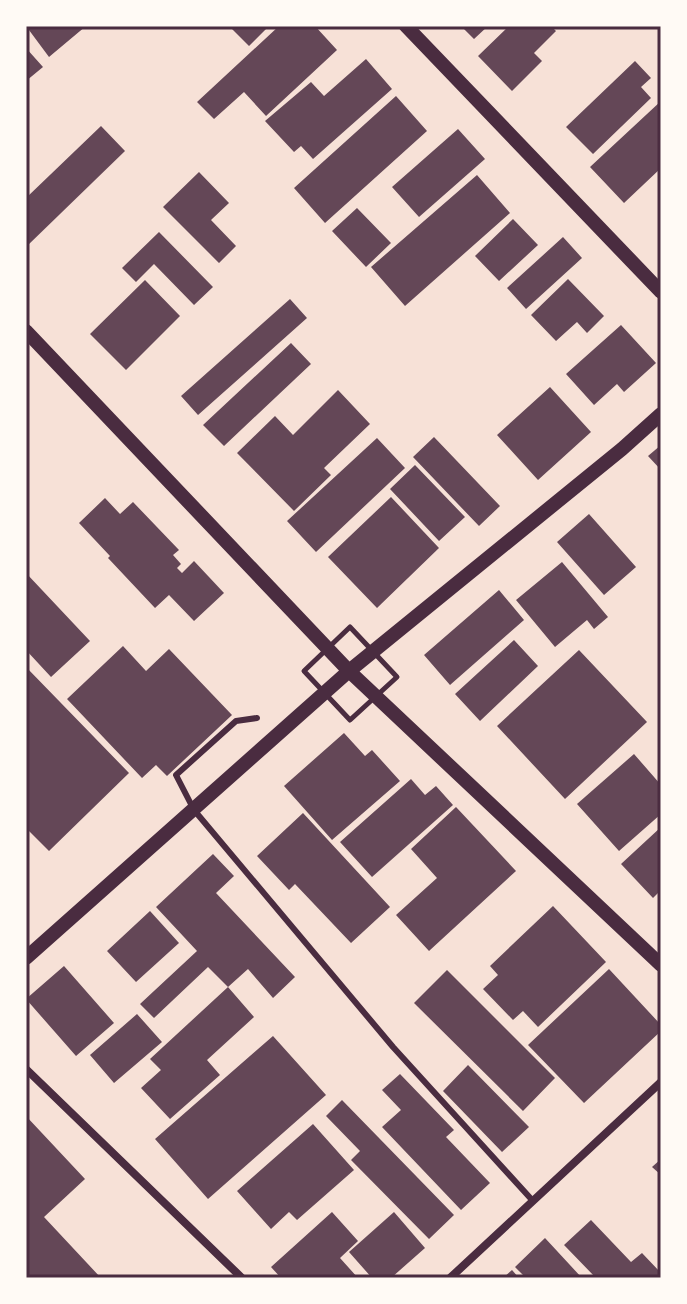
<svg xmlns="http://www.w3.org/2000/svg" width="687" height="1304" font-family="'DejaVu Sans',sans-serif">
  <rect width="100%" height="100%" fill="#f7e1d7"/>
  <path fill="#644757" d="M26,26H86L49,57Z
    M229,26H269L249,46Z
    M279,26H315L337,50L266,116L244,92L214,119L197,102Z
    M461,26H488L474,39Z
    M509,26H551L556,31L534,53L542,61L512,91L478,56Z
    M26,48L43,67L26,81Z
    M366,59L392,89L313,159L301,146L294,152L265,121L311,82L324,96Z
    M635,61L651,78L641,87L651,98L593,154L566,127Z
    M396,96L427,131L325,223L294,188Z
    M661,101V168L624,203L590,167Z
    M101,126L125,151L26,247V198Z
    M458,129L485,159L419,217L392,187Z
    M199,172L229,203L211,220L236,246L219,263L163,207Z
    M477,175L510,213L405,306L371,267Z
    M357,208L391,243L366,267L332,231Z
    M513,219L538,245L499,281L475,256Z
    M159,232L213,287L194,305L154,264L136,282L122,268Z
    M563,237L582,258L526,309L507,288Z
    M568,279L604,316L587,333L577,322L556,341L531,315Z
    M145,280L180,316L126,370L90,334Z
    M290,299L307,318L198,415L181,396Z
    M621,325L656,363L624,392L617,384L594,405L566,374Z
    M291,343L311,364L224,446L203,425Z
    M550,387L591,432L538,480L497,435Z
    M338,390L370,424L324,468L331,475L294,511L237,453L275,416L293,435Z
    M434,437L500,506L479,526L413,457Z
    M377,438L405,468L316,552L287,521Z
    M661,445V470L648,456Z
    M415,465L465,517L439,541L390,489Z
    M391,497L439,548L377,608L328,557Z
    M105,498L120,514L133,502L179,550L173,555L181,564L177,568L182,573L194,561L224,593L194,621L169,595L155,608L108,558L110,556L79,523Z
    M589,514L636,567L604,595L557,542Z
    M562,562L608,617L594,629L587,620L555,647L516,600Z
    M26,573L90,641L51,677L26,650Z
    M499,590L524,620L450,685L424,655Z
    M514,640L538,666L480,721L455,694Z
    M123,646L146,671L169,649L232,715L167,776L156,765L142,778L67,699Z
    M579,650L647,722L565,799L497,726Z
    M26,667L129,773L49,851L26,828Z
    M344,733L365,756L372,750L400,781L332,840L284,786Z
    M634,754L661,785V814L619,851L577,804Z
    M411,779L425,795L436,786L453,805L372,877L340,842Z
    M456,807L516,871L429,951L396,915L437,878L411,849Z
    M303,813L390,907L351,943L295,884L289,890L257,856Z
    M661,827V890L653,898L621,864Z
    M213,854L234,876L216,893L295,977L273,998L248,969L228,987L208,967L154,1018L140,1004L197,951L156,907Z
    M553,906L606,962L538,1027L523,1011L513,1020L483,989L498,975L490,966Z
    M150,911L179,943L136,982L107,951Z
    M64,966L114,1023L76,1056L26,999Z
    M609,969L661,1025V1031L584,1103L528,1045Z
    M447,970L555,1078L523,1111L414,1003Z
    M228,987L254,1017L207,1060L220,1075L170,1119L141,1088L161,1070L150,1059Z
    M137,1014L162,1042L114,1083L90,1055Z
    M273,1036L326,1095L208,1199L155,1139Z
    M468,1065L529,1127L502,1152L443,1091Z
    M400,1074L454,1130L446,1137L490,1183L461,1210L382,1127L401,1110L382,1090Z
    M342,1100L454,1215L429,1239L351,1160L360,1151L326,1116Z
    M26,1116L85,1179L44,1217L101,1278H26Z
    M313,1124L354,1170L297,1220L289,1212L271,1229L237,1191Z
    M661,1159V1175L652,1167Z
    M332,1212L358,1241L340,1258L358,1278H281L271,1267Z
    M394,1212L425,1248L391,1278H372L349,1252Z
    M591,1220L631,1262L642,1253L661,1273V1278H596L564,1245Z
    M545,1238L582,1278H526L515,1267Z
    M512,1270L519,1278H503Z"/>
  <g fill="none" stroke-linecap="round" stroke-linejoin="round">
    <path stroke="#4a2c40" stroke-width="5" d="M350,627L397,677L350,720L304,671Z"/>
    <path stroke="#4a2c40" stroke-width="6" d="M257,718L236,721L176,775L194,810L393,1047L533,1201"/>
    <path stroke="#4a2c40" stroke-width="8" d="M26,1069L242,1278
      M450,1278L661,1082"/>
    <path stroke="#4a2c40" stroke-width="14" d="M406,26L661,292
      M26,331L349,671L661,965
      M26,958L349,671L622,449L661,414"/>
  </g>
  <rect width="687" height="1304" fill="none" stroke="#fffaf5" stroke-width="56"/>
  <rect x="28" y="28" width="631" height="1248" fill="none" stroke="#4a2c40" stroke-width="3"/>
</svg>
